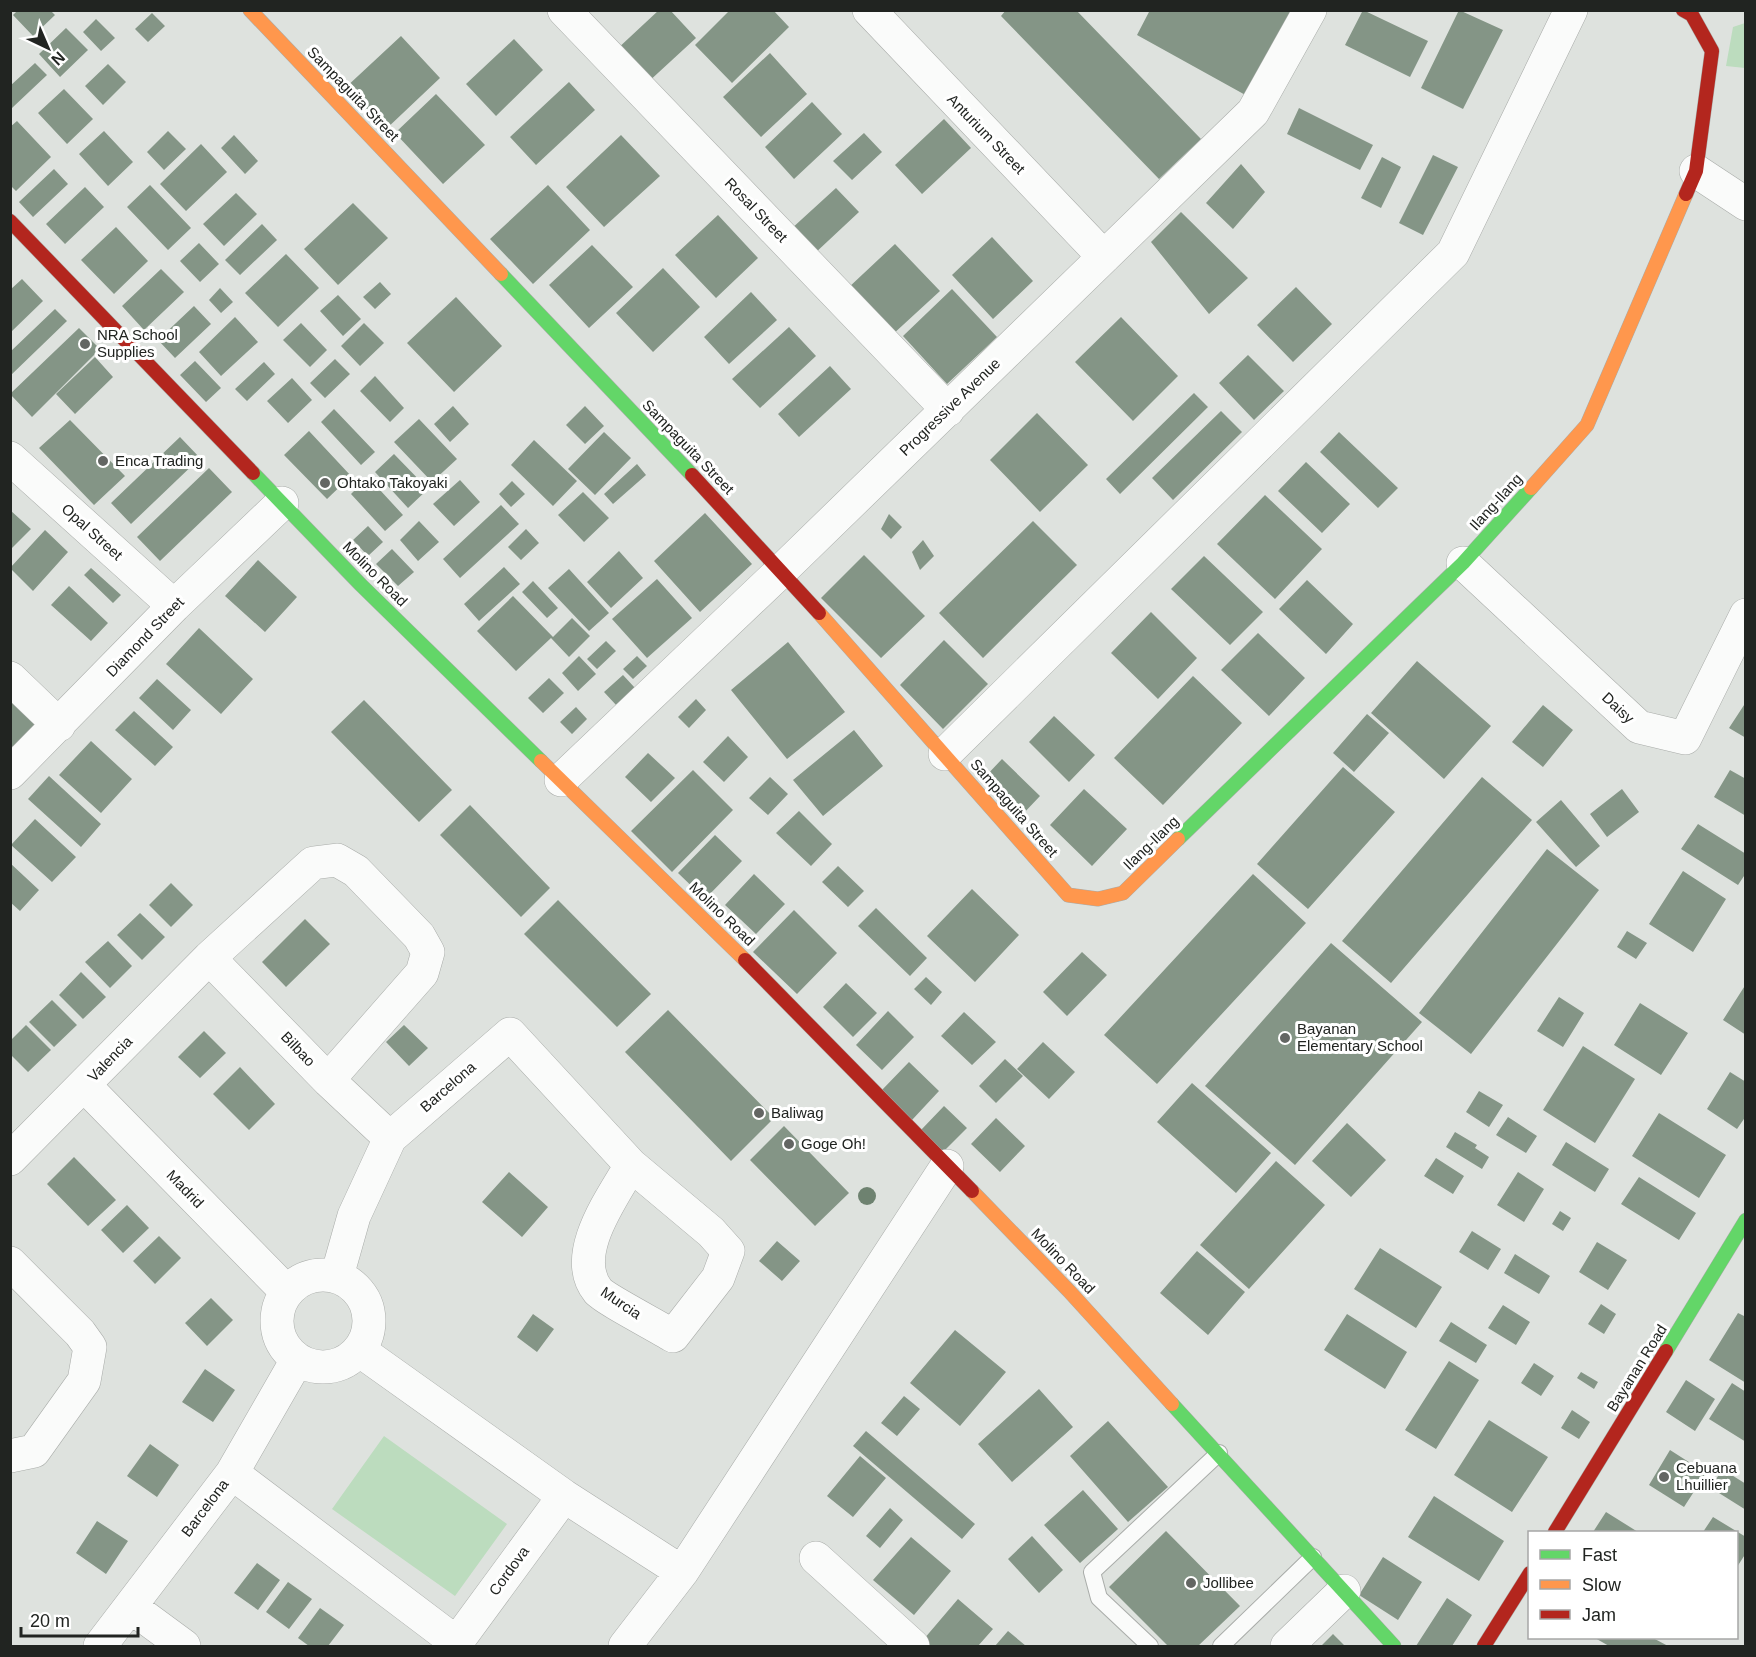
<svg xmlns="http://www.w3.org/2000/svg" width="1756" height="1657" font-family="Arial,sans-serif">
  <rect width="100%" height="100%" fill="#dee2de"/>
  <path fill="#bcdcbe" d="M1745,23V68L1726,66L1733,27Z
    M384,1436L507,1524L455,1596L332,1509Z"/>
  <path fill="#849586" d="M18,10H50L55,15L33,36L13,15Z
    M659,10H670L696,38L646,84L615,51Z
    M730,10H773L789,27L732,83L695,45Z
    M1006,10H1076L1201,139L1159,179L1001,16Z
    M1150,10H1297L1249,97L1137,35Z
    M1363,10L1428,41L1410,77L1345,45Z
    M1459,10L1503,30L1463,109L1421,88Z
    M152,13L165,26L148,42L135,29Z
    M96,19L115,38L101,51L83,32Z
    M66,28L88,50L60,77L39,54Z
    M401,36L440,78L384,131L344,89Z
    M514,39L543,70L496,116L466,84Z
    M770,53L807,94L761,137L723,97Z
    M35,63L47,75L12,108L10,86Z
    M108,64L126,82L103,105L85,86Z
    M569,82L595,110L536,165L510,137Z
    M64,89L93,119L67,144L38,113Z
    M436,94L485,145L443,184L395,133Z
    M812,102L842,134L794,179L765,147Z
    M1299,108L1373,145L1360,170L1287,134Z
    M944,119L971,148L922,194L895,165Z
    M17,121L51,157L16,191L10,185V127Z
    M104,131L133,162L108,186L79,154Z
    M168,131L186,149L164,170L147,152Z
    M864,133L882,152L852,180L833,161Z
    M234,135L258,161L245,174L221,148Z
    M621,135L660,176L604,227L566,187Z
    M201,144L227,172L186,211L160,184Z
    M1433,155L1458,167L1423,235L1399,223Z
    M1382,157L1401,167L1381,208L1361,198Z
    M1241,164L1265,192L1233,229L1206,203Z
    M54,169L68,184L33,217L19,202Z
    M150,185L191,228L168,250L127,207Z
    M548,185L590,230L533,284L490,239Z
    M85,187L104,207L65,244L46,224Z
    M836,188L859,212L813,255L790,230Z
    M236,193L257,214L224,246L203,224Z
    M353,203L388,238L338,285L304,249Z
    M1181,212L1248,278L1209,314L1151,242Z
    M718,215L758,258L716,298L675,255Z
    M262,224L277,240L240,275L225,260Z
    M116,227L148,261L114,294L81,260Z
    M992,237L1033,281L993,319L952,275Z
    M199,243L219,264L200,282L180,261Z
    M895,244L940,291L891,336L847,289Z
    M592,245L633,287L589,328L549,285Z
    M286,254L319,288L278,327L245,293Z
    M663,268L700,307L653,352L616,313Z
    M161,269L184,292L144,330L122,306Z
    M22,279L43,301L10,333V290Z
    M380,282L391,294L375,309L363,297Z
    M1296,287L1332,324L1293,362L1257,325Z
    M220,288L233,302L221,313L209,300Z
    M952,289L997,337L947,384L903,336Z
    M751,292L777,320L729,364L704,337Z
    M338,295L361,319L343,336L320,311Z
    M456,297L502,346L454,392L407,343Z
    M194,306L211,324L175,358L158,340Z
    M55,309L67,321L10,376V352Z
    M235,317L258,342L221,376L199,352Z
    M1121,317L1178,376L1133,421L1075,362Z
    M301,323L327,350L310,367L283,340Z
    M364,323L384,343L360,366L341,346Z
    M789,327L816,356L760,408L732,379Z
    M79,328L100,349L32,417L10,394Z
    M1248,355L1284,391L1254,420L1219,383Z
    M95,357L113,377L75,414L56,394Z
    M335,359L350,374L325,398L310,383Z
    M195,361L221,388L206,402L180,375Z
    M264,362L275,374L247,401L235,389Z
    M830,366L851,389L799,437L778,414Z
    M375,376L404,408L390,422L360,391Z
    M292,378L312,400L288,423L267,401Z
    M1194,393L1208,407L1120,494L1106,479Z
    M453,406L469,424L450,442L434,424Z
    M585,406L604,426L585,444L566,425Z
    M334,409L375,452L361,465L321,422Z
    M1221,411L1242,432L1173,500L1152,478Z
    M1037,413L1088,465L1040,512L990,460Z
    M419,419L457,459L432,482L394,442Z
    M70,420L125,476L94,505L39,448Z
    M309,431L351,476L327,499L284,455Z
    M604,432L631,458L595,495L568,469Z
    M1339,432L1398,488L1378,508L1320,452Z
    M180,437L200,458L131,524L111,503Z
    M534,440L577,481L553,506L511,465Z
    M394,454L428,489L408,508L375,472Z
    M1306,462L1350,504L1322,533L1278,491Z
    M637,464L646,475L613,504L604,494Z
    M209,468L232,492L160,561L137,537Z
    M368,477L403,515L385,531L351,494Z
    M460,480L480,502L454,526L433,504Z
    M512,481L525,494L511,507L499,494Z
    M583,492L609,518L584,542L558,515Z
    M1265,495L1322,549L1275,599L1217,544Z
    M501,505L519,524L460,578L443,559Z
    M10,510L31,529L10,550Z
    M705,513L752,564L700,612L654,561Z
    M889,514L902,527L891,539L881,529Z
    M419,521L439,542L418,561L400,540Z
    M1033,521L1077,565L983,658L939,613Z
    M368,526L383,542L368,556L353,540Z
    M526,529L539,543L521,560L508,547Z
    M45,530L68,552L33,591L10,568Z
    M923,540L934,556L920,570L912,552Z
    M392,549L414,572L398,586L376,564Z
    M619,551L643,578L611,608L587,582Z
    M864,555L925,616L881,658L821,598Z
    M1204,556L1263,612L1230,645L1171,589Z
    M258,560L297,597L265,632L225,596Z
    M504,567L520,584L479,621L464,604Z
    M91,568L121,595L113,603L84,575Z
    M569,569L609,613L589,631L548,588Z
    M657,579L692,618L647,658L612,619Z
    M1307,580L1353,624L1326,654L1279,609Z
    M533,581L558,608L547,618L522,592Z
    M69,586L108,623L91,641L51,605Z
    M513,596L553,637L572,618L590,636L569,657L551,638L516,671L477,631Z
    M1151,612L1197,658L1158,699L1111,653Z
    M199,628L253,679L221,714L166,664Z
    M1258,633L1305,678L1269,716L1221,670Z
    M944,640L988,684L943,729L900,685Z
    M606,641L616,651L597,669L587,659Z
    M788,642L845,712L787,759L731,690Z
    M579,656L596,674L578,691L562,673Z
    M637,656L647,666L633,679L623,669Z
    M1417,661L1491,726L1444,779L1371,713Z
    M623,675L635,688L617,706L604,692Z
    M1193,676L1242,723L1163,805L1114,758Z
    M549,678L564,693L543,713L528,698Z
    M157,679L191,710L173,730L139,698Z
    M10,699L37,724L15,748L10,745Z
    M696,699L706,710L689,728L678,717Z
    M364,700L452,790L419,822L331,732Z
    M1746,702V738L1729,728Z
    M1543,705L1573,730L1543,767L1512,742Z
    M576,707L587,719L572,734L560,722Z
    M134,711L173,747L155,766L115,730Z
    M1367,714L1389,733L1354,772L1333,753Z
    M1054,716L1095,755L1069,782L1029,742Z
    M854,730L883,766L823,816L793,780Z
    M728,736L748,757L724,782L703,762Z
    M91,741L132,779L101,813L59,775Z
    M648,753L675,778L651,802L625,777Z
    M1002,759L1040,796L1022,815L984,778Z
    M1343,767L1395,812L1308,909L1257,864Z
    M693,770L733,810L672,872L631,831Z
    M1730,770L1746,779V816L1714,797Z
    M49,776L101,824L81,847L28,799Z
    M770,777L788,794L768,815L749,798Z
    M1482,777L1532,820L1391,983L1342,941Z
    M1084,789L1127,829L1092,866L1050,825Z
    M1622,789L1639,812L1607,837L1590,814Z
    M1561,800L1600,846L1576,867L1536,822Z
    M470,805L550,888L521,917L440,835Z
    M799,811L832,844L811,866L776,833Z
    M35,819L76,857L52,882L11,845Z
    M1698,824L1746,854V873L1738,885L1681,849Z
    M715,835L742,861L705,899L678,873Z
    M1547,849L1599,890L1471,1054L1419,1013Z
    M10,863L39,890L20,911L10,902Z
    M838,866L864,891L848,907L822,882Z
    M1683,871L1726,899L1693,952L1649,924Z
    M754,874L785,904L756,934L725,905Z
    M1253,874L1306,923L1157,1084L1104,1035Z
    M171,883L193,905L171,927L149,905Z
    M972,889L1019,935L975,982L927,936Z
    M558,900L651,994L617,1027L524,934Z
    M876,908L927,958L910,976L858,926Z
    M794,910L837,953L797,994L753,952Z
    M140,913L165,937L142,960L117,935Z
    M305,919L330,944L286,987L262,962Z
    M1627,931L1647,943L1636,959L1617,947Z
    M108,941L132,966L110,988L85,962Z
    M1331,943L1422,1022L1295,1165L1205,1086Z
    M1082,952L1107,975L1067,1016L1043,992Z
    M81,972L106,997L83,1019L59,995Z
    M926,977L942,992L931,1005L914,989Z
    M846,983L877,1013L853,1037L823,1007Z
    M1746,984V1035L1723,1020Z
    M1559,997L1584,1013L1563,1047L1537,1031Z
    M52,1000L77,1025L54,1047L29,1022Z
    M1640,1003L1688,1033L1661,1075L1614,1045Z
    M668,1010L774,1118L731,1161L625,1052Z
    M888,1011L914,1037L882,1070L856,1045Z
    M964,1012L996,1042L972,1065L941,1036Z
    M26,1025L51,1050L28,1072L10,1054V1041Z
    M404,1025L428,1048L409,1066L386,1042Z
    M204,1031L226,1053L200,1078L178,1057Z
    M1043,1042L1075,1072L1049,1099L1017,1069Z
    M1583,1046L1635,1079L1595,1143L1543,1110Z
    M1005,1059L1023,1076L996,1103L979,1086Z
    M909,1062L939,1091L912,1120L881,1091Z
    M240,1067L275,1104L249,1130L213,1094Z
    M1730,1072L1746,1082V1116L1737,1129L1707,1109Z
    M1192,1083L1271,1153L1236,1193L1157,1122Z
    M1479,1091L1503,1105L1489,1127L1466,1112Z
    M944,1106L967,1128L943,1152L921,1130Z
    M1659,1113L1726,1155L1699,1198L1632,1156Z
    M1508,1117L1537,1136L1526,1153L1496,1135Z
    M996,1118L1025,1146L1000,1172L971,1144Z
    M1347,1123L1386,1160L1351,1197L1312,1161Z
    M784,1126L849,1193L815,1226L750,1160Z
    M1455,1132L1477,1145L1475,1148L1489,1157L1482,1169L1446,1147Z
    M1566,1142L1609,1169L1595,1192L1552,1165Z
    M74,1157L116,1200L88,1226L47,1184Z
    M1436,1158L1464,1176L1453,1194L1424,1176Z
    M1276,1161L1325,1205L1249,1289L1200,1245Z
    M509,1172L548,1207L522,1237L482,1202Z
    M1518,1172L1544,1189L1524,1222L1497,1205Z
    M1639,1177L1696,1213L1679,1240L1621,1204Z
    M127,1205L149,1228L123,1253L101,1230Z
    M1560,1211L1571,1218L1563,1231L1552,1224Z
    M1472,1231L1501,1249L1488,1270L1459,1252Z
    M159,1236L181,1258L155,1284L133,1261Z
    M777,1241L800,1261L782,1281L759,1261Z
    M1597,1242L1627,1260L1608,1290L1579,1272Z
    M1380,1248L1442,1287L1416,1328L1354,1289Z
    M1197,1251L1245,1292L1208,1335L1160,1293Z
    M1515,1254L1550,1276L1539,1294L1504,1273Z
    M211,1298L233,1320L207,1346L185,1323Z
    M1601,1304L1616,1314L1604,1334L1588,1324Z
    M1503,1305L1530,1322L1516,1345L1488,1328Z
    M1738,1313L1746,1317V1383L1709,1360Z
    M533,1314L554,1329L537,1352L517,1337Z
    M1347,1314L1407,1352L1385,1389L1324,1350Z
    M1451,1322L1487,1345L1476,1363L1439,1341Z
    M955,1330L1006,1372L960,1426L910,1383Z
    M1449,1361L1479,1380L1436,1449L1405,1430Z
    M1534,1363L1554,1376L1541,1396L1521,1383Z
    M205,1369L235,1390L213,1422L182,1402Z
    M1581,1372L1598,1382L1594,1389L1577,1378Z
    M1686,1380L1715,1399L1695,1431L1666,1412Z
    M1732,1383L1746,1392V1442L1709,1419Z
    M1039,1389L1073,1427L1012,1482L978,1444Z
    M904,1396L920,1409L897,1436L881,1423Z
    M1572,1410L1590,1422L1579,1439L1561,1428Z
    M1489,1420L1548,1457L1512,1512L1454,1475Z
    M1108,1421L1168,1487L1128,1522L1070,1456Z
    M866,1431L975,1524L962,1539L853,1446Z
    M150,1444L179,1465L157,1497L127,1476Z
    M1670,1450L1706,1473L1684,1507L1649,1485Z
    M860,1456L886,1478L853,1517L827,1496Z
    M1722,1469L1746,1484V1510L1711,1488Z
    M1083,1490L1118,1529L1080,1563L1044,1525Z
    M1434,1496L1504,1541L1479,1581L1408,1537Z
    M890,1508L903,1520L880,1548L866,1536Z
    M1606,1512L1638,1532H1593Z
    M1713,1517L1746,1537V1553L1737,1567V1533L1703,1532Z
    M97,1521L128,1541L106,1574L76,1553Z
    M1166,1531L1240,1606L1198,1646H1168L1109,1587Z
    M1032,1536L1063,1570L1039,1593L1008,1559Z
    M911,1537L951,1571L914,1615L873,1580Z
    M1383,1557L1422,1582L1398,1620L1359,1595Z
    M257,1563L280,1580L258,1610L234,1593Z
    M288,1582L312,1599L289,1629L266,1612Z
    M1447,1598L1472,1615L1452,1646H1416Z
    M958,1599L993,1629L978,1646H918Z
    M320,1608L344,1625L328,1646H309L298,1638Z
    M1008,1631L1026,1646H995Z
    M1333,1634L1345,1646H1321Z
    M1595,1638H1653L1668,1646H1609Z"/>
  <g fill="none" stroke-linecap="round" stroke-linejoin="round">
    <g stroke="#a9aca9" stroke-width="18">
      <path id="lane" d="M1150,1646L1099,1598L1092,1572L1219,1453
        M1221,1646L1313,1557"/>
    </g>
    <g stroke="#a9aca9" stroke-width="34">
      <path id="street" d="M564,10L948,410
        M869,10L1104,257
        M1696,171L1746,204
        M10,458L174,606
        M1463,563L1639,727L1685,738L1746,615
        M10,678L59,725
        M945,754L1453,253L1571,10
        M10,773L174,606L282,503
        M561,780L782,570L1253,112L1310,10
        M209,958L328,1080L390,1138
        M84,1085L287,1292
        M10,1159L209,958L313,863L337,860L356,871L419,936L428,952L422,973L328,1080
        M10,1263L80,1333L90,1347L84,1381L34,1451L10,1456
        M277 1321a46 46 0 1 1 92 0a46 46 0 1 1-92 0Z
        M337,1276L354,1216L390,1138L510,1034L631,1165L711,1232L728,1251L718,1278L673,1336C659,1327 605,1299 598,1291C569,1255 613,1197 631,1165
        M359,1350L564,1496L682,1572
        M232,1473L457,1643
        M816,1558L913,1646
        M131,1607L184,1646
        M100,1646L232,1473L297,1360
        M454,1646L564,1496
        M625,1646L682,1572L947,1166
        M1287,1646L1344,1591"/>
    </g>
    <g stroke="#a9aca9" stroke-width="15">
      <path id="fast" d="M501,274L692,475
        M253,473L361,585L541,761
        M1178,839L1463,563L1531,488
        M1666,1351L1746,1220
        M1172,1404L1394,1646"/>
    </g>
    <g stroke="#a9aca9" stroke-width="15">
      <path id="slow" d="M250,10L501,274
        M1531,488L1587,425L1686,194
        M819,613L1068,895L1098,899L1123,893L1178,839
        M541,761L745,960
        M972,1191L1069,1291L1172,1404"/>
    </g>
    <g stroke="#a9aca9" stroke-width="15">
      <path id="jam" d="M1683,10L1692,15L1712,51L1696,171L1686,194
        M10,221L253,473
        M692,475L819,613
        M745,960L972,1191
        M1555,1532L1666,1351
        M1484,1646L1530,1573"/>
    </g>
    <use href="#lane" stroke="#fafbfa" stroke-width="16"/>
    <use href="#street" stroke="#fafbfa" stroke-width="33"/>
    <use href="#fast" stroke="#63d668" stroke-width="14"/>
    <use href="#slow" stroke="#ff974d" stroke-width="14"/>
    <use href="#jam" stroke="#b3261e" stroke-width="14"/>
  </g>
  <circle fill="#6e8270" cx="867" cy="1196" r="9"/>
  <g fill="#636663" stroke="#fff" stroke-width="2">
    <circle cx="85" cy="344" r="6"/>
    <circle cx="103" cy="461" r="6"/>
    <circle cx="325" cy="483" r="6"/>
    <circle cx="1285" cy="1038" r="6"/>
    <circle cx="759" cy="1113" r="6"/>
    <circle cx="789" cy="1144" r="6"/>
    <circle cx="1664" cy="1477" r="6"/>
    <circle cx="1191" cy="1583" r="6"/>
  </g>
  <g text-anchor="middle" stroke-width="6" stroke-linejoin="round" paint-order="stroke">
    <g font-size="15" fill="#212421" stroke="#fff">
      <text transform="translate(353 94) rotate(46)" y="5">Sampaguita Street</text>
      <text transform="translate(986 134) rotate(46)" y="5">Anturium Street</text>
      <text transform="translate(756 210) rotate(46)" y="5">Rosal Street</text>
      <text transform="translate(950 407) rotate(-44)" y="5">Progressive Avenue</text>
      <text transform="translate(688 447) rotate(46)" y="5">Sampaguita Street</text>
      <text transform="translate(1496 502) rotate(-48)" y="5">Ilang-Ilang</text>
      <text transform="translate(92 532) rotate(42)" y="5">Opal Street</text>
      <text transform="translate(375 574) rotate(45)" y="5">Molino Road</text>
      <text transform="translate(145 637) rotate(-46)" y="5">Diamond Street</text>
      <text transform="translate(1618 708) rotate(43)" y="5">Daisy</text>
      <text transform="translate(1014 808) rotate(49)" y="5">Sampaguita Street</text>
      <text transform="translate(1151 843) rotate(-44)" y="5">Ilang-Ilang</text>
      <text transform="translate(722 914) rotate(44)" y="5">Molino Road</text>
      <text transform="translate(298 1049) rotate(46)" y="5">Bilbao</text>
      <text transform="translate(110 1059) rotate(-46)" y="5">Valencia</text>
      <text transform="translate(448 1087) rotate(-41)" y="5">Barcelona</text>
      <text transform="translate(185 1189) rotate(46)" y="5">Madrid</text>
      <text transform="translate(1063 1261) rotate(46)" y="5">Molino Road</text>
      <text transform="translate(621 1303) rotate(34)" y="5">Murcia</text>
      <text transform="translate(1637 1368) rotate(-58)" y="5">Bayanan Road</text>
      <text transform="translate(205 1508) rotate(-53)" y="5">Barcelona</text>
      <text transform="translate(509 1571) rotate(-54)" y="5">Cordova</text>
    </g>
    <g font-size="15" fill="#212421" stroke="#fff" text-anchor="start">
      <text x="97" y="340">NRA School<tspan x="97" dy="17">Supplies</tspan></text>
      <text x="115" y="466">Enca Trading</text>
      <text x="337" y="488">Ohtako Takoyaki</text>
      <text x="1297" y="1034">Bayanan<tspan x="1297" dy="17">Elementary School</tspan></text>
      <text x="771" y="1118">Baliwag</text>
      <text x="801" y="1149">Goge Oh!</text>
      <text x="1676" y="1473">Cebuana<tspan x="1676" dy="17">Lhuillier</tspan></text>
      <text x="1203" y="1588">Jollibee</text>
    </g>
  </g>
  <rect width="1756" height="1657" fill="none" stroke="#212421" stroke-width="24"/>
  <rect x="1528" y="1531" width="210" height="108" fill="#ffffff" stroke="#a6a7a6" stroke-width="1.5"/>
  <rect x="1540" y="1550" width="30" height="9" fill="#63d668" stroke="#a6a7a6" stroke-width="1.5"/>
  <text x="1582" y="1561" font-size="18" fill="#212421">Fast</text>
  <rect x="1540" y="1580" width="30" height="9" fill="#ff974d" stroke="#a6a7a6" stroke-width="1.5"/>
  <text x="1582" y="1591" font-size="18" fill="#212421">Slow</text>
  <rect x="1540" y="1610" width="30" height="9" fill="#b3261e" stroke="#a6a7a6" stroke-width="1.5"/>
  <text x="1582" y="1621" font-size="18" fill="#212421">Jam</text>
  <g transform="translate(48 48) rotate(136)" stroke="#ffffff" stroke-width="4.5" paint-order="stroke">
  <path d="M0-4.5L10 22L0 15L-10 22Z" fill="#212421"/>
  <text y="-9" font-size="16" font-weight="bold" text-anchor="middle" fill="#212421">N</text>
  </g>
  <path d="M21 1627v9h117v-9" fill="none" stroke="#212421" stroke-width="3"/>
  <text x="30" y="1627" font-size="18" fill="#212421" stroke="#ffffff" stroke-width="4.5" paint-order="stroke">20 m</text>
</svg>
